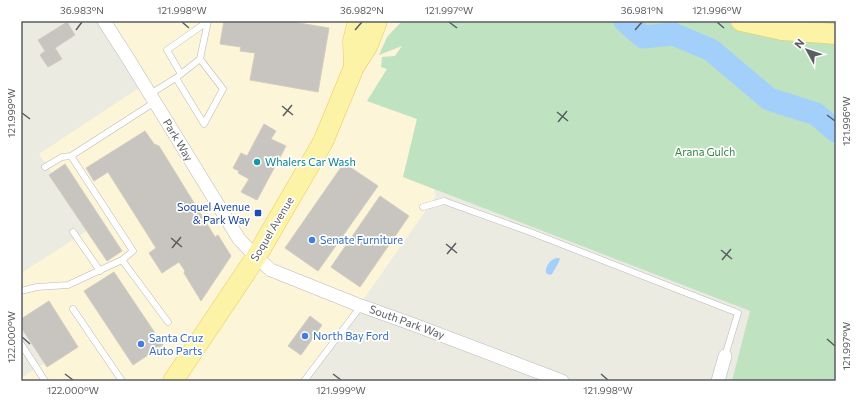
<svg xmlns="http://www.w3.org/2000/svg" width="857" height="402" font-family="Commissioner,sans-serif">
  <rect width="100%" height="100%" fill="#ecebe1"/>
  <path fill="#fcf5d7" d="M105,21H432L401,47L367,101L417,119L403,177L434,189L436,196L306,381H21V378L45,363L21,327V273L90,229L39,154L145,84Z"/>
  <path fill="#bfe3c1" d="M402,21H767L836,32V381H732L750,311L403,177L417,119L367,101L387,69L381,67L382,57L395,56L402,46L379,55L387,37Z"/>
  <path fill="#a2d0fb" d="M556,258H559L560,259C558,265 555,268 552,274L550,275L546,273C545,266 550,260 556,258Z"/>
  <g fill="none" stroke-linecap="round" stroke-linejoin="round">
    <path stroke="#a2d0fb" stroke-width="23" d="M625,21L643,37L673,34L711,50L769,99L816,114L836,131"/>
  </g>
  <path fill="#c8c4bf" stroke="#d1ccc0" d="M224,21H287L329,28L318,92L250,80L255,53L240,51L241,47L220,44Z
    M67,22L75,35L55,48L62,59L48,67L40,55L45,51L38,40Z
    M264,124L276,131L271,139L286,146L257,200L241,192L249,179L238,173L239,171L233,168L241,153L247,156Z
    M145,131L154,144L159,146L215,237L218,235L231,256L201,301L184,273L185,271L179,262L162,273L149,253L156,248L108,172L94,181L86,168Z
    M344,163L378,186L318,271L285,248Z
    M65,164L122,251L107,261L49,175Z
    M380,196L409,216L360,287L331,267Z
    M114,272L163,345L133,365L84,291Z
    M49,301L78,347L47,367L21,327V319Z
    M310,316L322,325L301,355L288,346Z"/>
  <g fill="none" stroke-linecap="round" stroke-linejoin="round">
    <g stroke="#b7b9be" stroke-width="7">
      <path id="service" d="M200,59L208,21
        M181,74L167,50L207,22
        M150,94L176,78L204,124L223,89L200,59L176,78
        M71,156L133,251L122,260
        M45,167L62,157L71,156L155,102
        M423,207L444,201L530,232L738,313L725,356
        M73,232L100,271
        M21,291L37,287L68,285L122,260L168,322
        M73,309L122,381
        M21,344L45,381
        M304,381L361,306"/>
    </g>
    <g stroke="#b7b9be" stroke-width="14">
      <path id="minor" d="M104,21L129,60L239,239L256,257L271,270L356,304L412,324L562,381
        M718,381L725,356"/>
    </g>
    <g stroke="#ebcb5c" stroke-width="21">
      <path id="primary" d="M741,21L782,30L836,34
        M354,67L353,41L358,21
        M173,381L256,257L323,142L354,67L368,45L377,21"/>
    </g>
    <use href="#service" stroke="#fff" stroke-width="6"/>
    <use href="#minor" stroke="#fff" stroke-width="13"/>
    <use href="#primary" stroke="#fcf3a7" stroke-width="20"/>
  </g>
  <path fill="none" stroke="#5a5d62" stroke-width="1.5" d="M182,22L189,28M449,22L457,28M717,22L724,28M76,30L82,22M355,30L362,22M635,30L642,22M282,106L293,115M557,112L568,121M22,113L30,119M827,115L835,121M283,116L292,105M558,122L567,111M171,238L182,247M446,244L457,253M172,248L181,237M721,250L732,259M447,254L456,243M722,260L731,249M22,337L30,344M827,339L835,346M65,374L73,380M333,374L341,380M601,374L608,380"/>
  <circle fill="#0f9aa8" stroke="#fff" stroke-width="1.5" cx="257" cy="162" r="4"/>
  <rect fill="#1a4fb4" stroke="#fff" stroke-width="1.5" x="254" y="209" width="8" height="8" rx="2"/>
  <g fill="#3f7fe0" stroke="#fff" stroke-width="1.5">
    <circle cx="312" cy="240" r="4"/>
    <circle cx="305" cy="336" r="4"/>
    <circle cx="141" cy="344" r="4"/>
  </g>
  <g text-anchor="middle" stroke-width="3.5" stroke-linejoin="round" paint-order="stroke">
    <g font-size="11" fill="#5a5d62" stroke="#fff">
      <text transform="translate(178 140) rotate(59)" y="4">Park Way</text>
      <text transform="translate(272 229) rotate(-59)" y="4">Soquel Avenue</text>
      <text transform="translate(407 322) rotate(20)" y="4">South Park Way</text>
    </g>
    <g font-size="11" fill="#388340" stroke="#fff">
      <text x="705" y="156">Arana Gulch</text>
    </g>
    <g font-size="11" fill="#0d838f" stroke="#fff" text-anchor="start">
      <text x="265" y="166">Whalers Car Wash</text>
    </g>
    <g font-size="11" fill="#164399" stroke="#fff" text-anchor="end">
      <text x="250" y="211">Soquel Avenue<tspan x="250" dy="13">&amp; Park Way</tspan></text>
    </g>
    <g font-size="11" fill="#366cbe" stroke="#fff" text-anchor="start">
      <text x="320" y="244">Senate Furniture</text>
      <text x="313" y="340">North Bay Ford</text>
      <text x="149" y="342">Santa Cruz<tspan x="149" dy="13">Auto Parts</tspan></text>
    </g>
  </g>
  <rect width="857" height="402" fill="none" stroke="#ffffff" stroke-width="44"/>
  <g transform="translate(807 50) rotate(310)" stroke="#ffffff" stroke-width="3" paint-order="stroke">
  <path d="M0-3L7 15L0 10L-7 15Z" fill="#5a5d62"/>
  <text y="-6" font-size="11" font-weight="bold" text-anchor="middle" fill="#5a5d62">N</text>
  </g>
  <rect x="22" y="22" width="813" height="358" fill="none" stroke="#5a5d62" stroke-width="1.5"/>
  <g font-size="10" text-anchor="middle" fill="#5a5d62">
    <text x="82" y="14">36.983°N</text>
    <text x="182" y="14">121.998°W</text>
    <text x="362" y="14">36.982°N</text>
    <text x="449" y="14">121.997°W</text>
    <text x="642" y="14">36.981°N</text>
    <text x="717" y="14">121.996°W</text>
    <text transform="translate(11 113) rotate(-90)" y="4">121.999°W</text>
    <text transform="translate(846 121) rotate(-90)" y="4">121.996°W</text>
    <text transform="translate(11 337) rotate(-90)" y="4">122.000°W</text>
    <text transform="translate(846 346) rotate(-90)" y="4">121.997°W</text>
    <text x="73" y="394">122.000°W</text>
    <text x="341" y="394">121.999°W</text>
    <text x="608" y="394">121.998°W</text>
  </g>
</svg>
